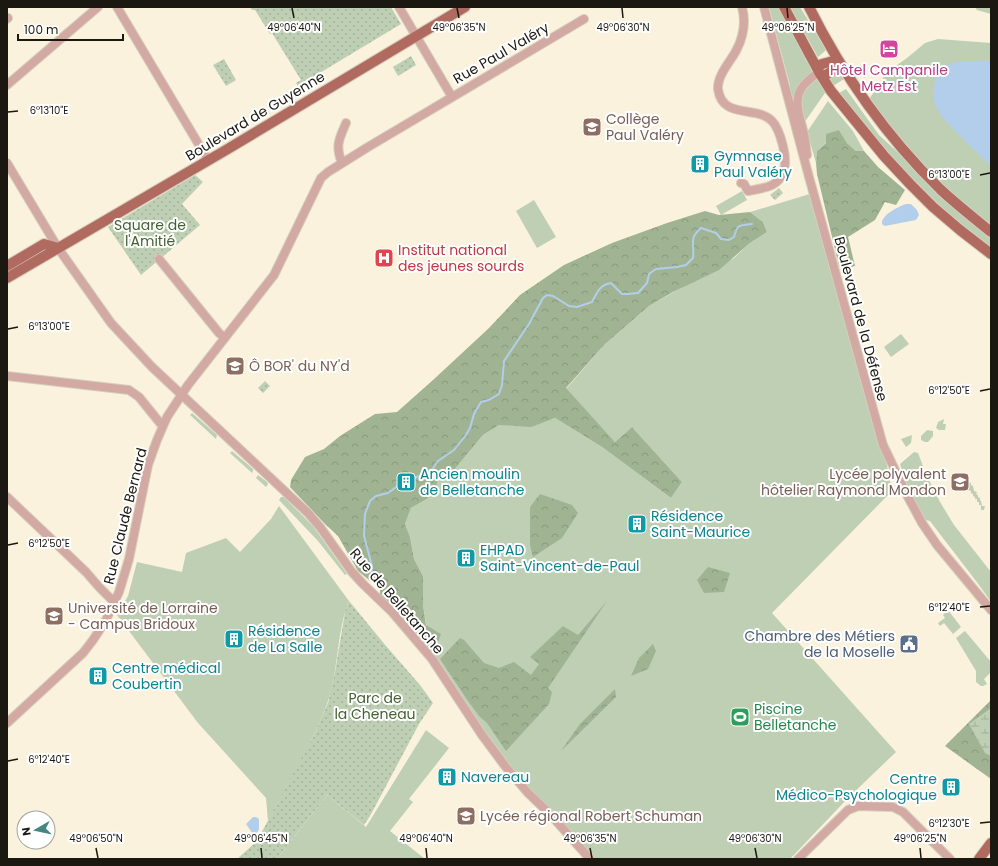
<svg xmlns="http://www.w3.org/2000/svg" width="998" height="866" font-family="Poppins,sans-serif">
  <defs>
    <pattern id="forest-crowns" width="20" height="18" patternUnits="userSpaceOnUse"><rect width="20" height="18" fill="#a0b494"/><path d="M2 6a3 3 0 1 1 6 0M12 15a3 3 0 1 1 6 0" fill="none" stroke="#899a7f"/></pattern>
    <pattern id="wetland-marsh" width="20" height="14" patternUnits="userSpaceOnUse"><rect width="20" height="14" fill="#becfb4"/><path d="M1 5h8M5 5V1M11 12h8M15 12V8" fill="none" stroke="#a3b19a"/></pattern>
    <pattern id="park-dots" width="8" height="8" patternUnits="userSpaceOnUse"><rect width="8" height="8" fill="#becfb4"/><path d="M2 2h.1M6 6h.1" fill="none" stroke="#a3b19a" stroke-width="1.8" stroke-linecap="round"/></pattern>
  </defs>
  <rect width="100%" height="100%" fill="#faf2dc"/>
  <path fill="#becfb4" d="M769,7H780L813,70L812,73L803,82L799,124L789,96L790,85Z
    M790,7H800L826,50L818,57Z
    M975,7H991V14L977,10Z
    M938,39L991,43V232L941,190L866,104L887,72L907,58L925,43Z
    M839,71L844,79L833,86L830,80V77Z
    M815,79H818L827,90L804,123C800,101 797,95 815,79Z
    M846,89L879,135L905,159L930,186L991,238V248C969,232 946,215 927,196C895,164 867,128 839,93Z
    M828,101L853,131L864,151H856L847,143L839,130L817,151L816,163L807,132Z
    M742,191L747,200L721,215L716,206Z
    M813,193L883,445L892,491L772,613L896,752L848,798L790,859H590L528,793L432,659L423,605V576L414,559L410,537L405,524L411,508L427,499L436,490L438,477L454,470L483,435L499,425L531,426L555,418L602,447L671,498L682,482L632,427L615,442L566,389L604,345L649,306L734,258L750,243L767,232L763,222L750,212Z
    M534,200L556,237L537,248L516,211Z
    M901,334L909,344L891,357L884,347Z
    M192,413L217,435L216,439L190,415Z
    M944,419L943,424H946L945,430H939L936,428L938,422Z
    M927,430L933,431V436L928,442H925L921,440V436Z
    M912,435L911,443L906,447L901,439Z
    M232,451L253,469V471L252,473L230,453Z
    M914,452L918,453L926,474L940,502L954,525L991,572V602C972,574 950,548 930,521L925,520L911,496L900,464Z
    M258,475L267,482L268,484L266,487L256,478Z
    M966,479L969,480V482L971,483V485L973,486L974,491L977,492L976,494L978,495V497L980,498V500L981,501L982,506H985L984,510H981V505H979V502H977V499H975V497L973,496V494L971,493V491L968,490V488L966,487Z
    M281,497H284L313,526L347,574L345,575L318,541L279,500Z
    M279,506L349,601C336,633 339,671 327,704C312,745 288,783 268,821L266,798L198,723L117,615L128,596L137,562L182,572L186,553L226,538L240,552L271,519Z
    M948,610L961,627L953,634L944,623L940,626L938,623L945,618L943,615Z
    M965,631L991,662V672L984,679L987,684L983,686H981L976,682V671L956,638Z
    M426,730L449,748L409,799L413,802L390,831L425,859H277L327,795L366,827Z"/>
  <path fill="url(#forest-crowns)" d="M839,130L847,143L856,151H864L878,167L905,190L896,205L885,202L875,220L848,237L855,266L842,269L839,266L817,174L816,163L817,151L826,143V134Z
    M705,211L719,215L750,212L763,222L767,232L750,243L719,270L673,292L649,306L604,345L566,388L615,442L632,427L682,482L671,498L602,447L555,418L531,427L499,425L483,435L454,470L438,477L436,490L427,499L411,508L405,524L410,537L414,559L423,576V605L426,625L441,634L432,659L380,601V589L358,571L338,536L325,524L290,487L291,480L305,457L324,449L340,436L375,414L397,412L433,380L488,329L520,295L564,265L612,243L667,223Z
    M540,494L572,505L578,513L562,538L533,557L530,545V507Z
    M708,567L730,573L724,592L704,593L697,580Z
    M607,601L548,688L552,692L549,704L506,751L487,723L479,716L466,698L440,659L460,638L464,640L484,663L499,668L514,662L531,675L539,664L530,657L563,626L578,635Z
    M653,644L656,651L648,669L631,676L639,658Z
    M615,689L616,697L561,751L580,724Z
    M991,700V779L945,746Z"/>
  <path fill="url(#wetland-marsh)" d="M991,708V756L985,753L969,724Z"/>
  <path fill="url(#park-dots)" d="M250,7H391L401,24L298,86L296,83L301,80L272,33L270,34L255,10H252Z
    M411,56L416,65L398,76L393,67Z
    M224,59L236,80L226,86L213,65Z
    M195,175L203,182L182,204L200,225L141,275L108,227Z
    M779,188L783,193L775,200L770,195Z
    M265,381L270,386L263,393L258,388Z
    M349,601L386,646L420,685L433,703L419,724L370,816L364,825L327,795L277,859H237L257,841L314,735L328,703L335,672L345,612Z"/>
  <path fill="#b3ceea" d="M962,61H991V166C982,158 975,150 966,142C955,130 941,119 935,104C932,97 933,89 935,82C939,66 947,64 962,61Z
    M906,204H911L917,210L919,215L916,220L885,226L882,224C881,215 898,207 906,204Z
    M253,817H256L259,819V829L256,835L253,834L246,824Z"/>
  <g fill="none" stroke-linecap="round" stroke-linejoin="round">
    <path stroke="#b3ceea" stroke-width="2" d="M371,578L372,566L364,536L365,514L370,501L376,496L388,493L399,485L432,470L438,461L454,450L466,435L470,428L474,414L481,402L489,400L499,394L502,385L504,361L529,324L543,298L547,295L553,296L569,306L577,307L592,302C597,293 599,285 611,283L622,294H628L638,293L647,283L649,274L656,269L677,267L686,265L693,258C695,244 688,239 701,228L716,233L721,239L729,240L734,237C738,223 739,226 752,224"/>
    <g stroke="#d6cfbb" stroke-width="10">
      <path id="minor" d="M117,7L208,160
        M399,7L452,97
        M764,7L809,177L883,445L908,497L922,523L937,545L991,610
        M7,19L8,18
        M7,85L98,7
        M807,155C806,150 806,145 805,140C803,123 792,105 801,89C805,82 812,77 819,72
        M7,163L58,248L111,323L152,367L308,513L320,527L352,572L363,584L392,612L432,659L482,735L505,766L528,793L549,813L590,859
        M342,163C335,146 339,139 346,123
        M741,183L744,184L748,191C762,188 777,188 783,173C787,164 785,154 783,146C781,138 778,127 772,121C757,105 722,120 718,89C717,76 730,62 736,51C743,38 746,22 742,7
        M159,259L219,333L225,338
        M7,376L129,390L139,397L160,423L163,425
        M7,497L86,572L99,587L115,603
        M7,723L83,653L93,640L106,620L119,592L129,559L148,465L157,440L167,417L188,385L274,275L321,178L328,172L368,147L584,19
        M798,859L848,810L858,806L893,807L903,812L950,859"/>
    </g>
    <g stroke="#d6cfbb" stroke-width="12">
      <path id="major" d="M784,7L819,72L831,91L884,156L910,184L933,207L960,230L991,254
        M809,7C843,75 886,136 940,189C956,204 974,218 991,232
        M817,68L822,64L837,60
        M822,77L841,66
        M7,266L44,244L58,248
        M7,278L226,150L465,7
        M979,859L991,843"/>
    </g>
    <use href="#minor" stroke="#d2a9a3" stroke-width="8"/>
    <use href="#major" stroke="#b16a60" stroke-width="10"/>
  </g>
  <path fill="none" stroke="#1a1810" stroke-width="1.5" d="M292,8L294,18M457,8L459,18M622,8L623,18M787,8L788,18M8,112L18,111M980,175L990,173M8,329L18,327M980,391L990,389M8,545L18,543M980,607L990,606M8,761L18,759M980,823L990,822M96,848L98,858M261,848L262,858M426,848L427,858M590,848L592,858M755,848L757,858M920,848L921,858"/>
  <defs>
    <g id="hotel-square" transform="scale(1)"><rect x="-9" y="-9" width="18" height="18" rx="4" fill="#d1479c" stroke="#fff"/><path d="M-6-4.5h1.5V1H6V5H4.5V3h-9V5H-6ZM-4 0a1.8 1.8 0 1 1 3.6 0ZM.5 0V-2.5h3Q6-2.5 6 0Z" fill="#fff"/></g>
    <g id="school-square" transform="scale(1)"><rect x="-9" y="-9" width="18" height="18" rx="4" fill="#8d6e63" stroke="#fff"/><path d="M0-5L7-2L0 1L-7-2ZM-4 1L0 2.5L4 1V4Q0 6-4 4Z" fill="#fff"/></g>
    <g id="building-square" transform="scale(1)"><rect x="-9" y="-9" width="18" height="18" rx="4" fill="#0f9aa8" stroke="#fff"/><path d="M-4-6H4V6H1V3H-1V6H-4ZM-2.5-4.3h1.7v1.8h-1.7ZM.8-4.3h1.7v1.8H.8ZM-2.5-1h1.7V.8h-1.7ZM.8-1h1.7V.8H.8Z" fill="#fff"/></g>
    <g id="hospital-square" transform="scale(1)"><rect x="-9" y="-9" width="18" height="18" rx="4" fill="#e0444e" stroke="#fff"/><path d="M-5-5h3v3.5h4V-5h3V5h-3V1.5h-4V5h-3Z" fill="#fff"/></g>
    <g id="university-square" transform="scale(1)"><rect x="-9" y="-9" width="18" height="18" rx="4" fill="#8d6e63" stroke="#fff"/><path d="M0-5L7-2L0 1L-7-2ZM-4 1L0 2.5L4 1V4Q0 6-4 4Z" fill="#fff"/></g>
    <g id="civic-square" transform="scale(1)"><rect x="-9" y="-9" width="18" height="18" rx="4" fill="#5c6f8a" stroke="#fff"/><path d="M-.6-6.5H3V-4.5H.6V-3L4-1V1h2V6H-6V1h2V-1L-.6-3ZM-1.2 2.5V6h2.4V2.5Z" fill="#fff"/></g>
    <g id="stadium-square" transform="scale(1)"><rect x="-9" y="-9" width="18" height="18" rx="4" fill="#2e9e5b" stroke="#fff"/><path d="M0-5a6.5 5 0 1 0 0 10a6.5 5 0 1 0 0-10ZM-3.5-1.8h7v3.6h-7Z" fill="#fff"/></g>
  </defs>
  <g fill-rule="evenodd">
    <use href="#hotel-square" x="889" y="49"/>
    <use href="#school-square" x="592" y="127"/>
    <use href="#building-square" x="700" y="164"/>
    <use href="#hospital-square" x="384" y="258"/>
    <use href="#school-square" x="235" y="366"/>
    <use href="#building-square" x="406" y="482"/>
    <use href="#school-square" x="960" y="482"/>
    <use href="#building-square" x="637" y="524"/>
    <use href="#building-square" x="466" y="558"/>
    <use href="#university-square" x="54" y="616"/>
    <use href="#building-square" x="234" y="639"/>
    <use href="#civic-square" x="909" y="644"/>
    <use href="#building-square" x="98" y="676"/>
    <use href="#stadium-square" x="740" y="717"/>
    <use href="#building-square" x="447" y="777"/>
    <use href="#building-square" x="951" y="787"/>
    <use href="#school-square" x="466" y="816"/>
  </g>
  <g text-anchor="middle" stroke-width="4" stroke-linejoin="round" paint-order="stroke">
    <g font-size="14" fill="#1a1810" stroke="#fff">
      <text transform="translate(501 53) rotate(-30)" y="5">Rue Paul Valéry</text>
      <text transform="translate(255 116) rotate(-31)" y="5">Boulevard de Guyenne</text>
      <text transform="translate(861 319) rotate(75)" y="5">Boulevard de la Défense</text>
      <text transform="translate(125 516) rotate(-76)" y="5">Rue Claude Bernard</text>
      <text transform="translate(397 601) rotate(49)" y="5">Rue de Belletanche</text>
    </g>
    <g font-size="14" fill="#b23c85" stroke="#fff">
      <text x="889" y="75">Hôtel Campanile<tspan x="889" dy="16">Metz Est</tspan></text>
    </g>
    <g font-size="14" fill="#785e54" stroke="#fff" text-anchor="start">
      <text x="606" y="124">Collège<tspan x="606" dy="16">Paul Valéry</tspan></text>
      <text x="249" y="371">Ô BOR' du NY'd</text>
      <text x="946" y="479" text-anchor="end">Lycée polyvalent<tspan x="946" dy="16">hôtelier Raymond Mondon</tspan></text>
      <text x="68" y="613">Université de Lorraine<tspan x="68" dy="16">- Campus Bridoux</tspan></text>
      <text x="480" y="821">Lycée régional Robert Schuman</text>
    </g>
    <g font-size="14" fill="#0d838f" stroke="#fff" text-anchor="start">
      <text x="714" y="161">Gymnase<tspan x="714" dy="16">Paul Valéry</tspan></text>
      <text x="420" y="479">Ancien moulin<tspan x="420" dy="16">de Belletanche</tspan></text>
      <text x="651" y="521">Résidence<tspan x="651" dy="16">Saint-Maurice</tspan></text>
      <text x="480" y="555">EHPAD<tspan x="480" dy="16">Saint-Vincent-de-Paul</tspan></text>
      <text x="248" y="636">Résidence<tspan x="248" dy="16">de La Salle</tspan></text>
      <text x="112" y="673">Centre médical<tspan x="112" dy="16">Coubertin</tspan></text>
      <text x="461" y="782">Navereau</text>
      <text x="937" y="784" text-anchor="end">Centre<tspan x="937" dy="16">Médico-Psychologique</tspan></text>
    </g>
    <g font-size="14" fill="#446131" stroke="#fff">
      <text x="150" y="230">Square de<tspan x="150" dy="16">l'Amitié</tspan></text>
      <text x="375" y="703">Parc de<tspan x="375" dy="16">la Cheneau</tspan></text>
    </g>
    <g font-size="14" fill="#be3a42" stroke="#fff" text-anchor="start">
      <text x="398" y="255">Institut national<tspan x="398" dy="16">des jeunes sourds</tspan></text>
    </g>
    <g font-size="14" fill="#4e5e75" stroke="#fff" text-anchor="end">
      <text x="895" y="641">Chambre des Métiers<tspan x="895" dy="16">de la Moselle</tspan></text>
    </g>
    <g font-size="14" fill="#27864d" stroke="#fff" text-anchor="start">
      <text x="754" y="714">Piscine<tspan x="754" dy="16">Belletanche</tspan></text>
    </g>
  </g>
  <g font-size="10" text-anchor="middle" fill="#1a1810" stroke="#fff" stroke-width="4" stroke-linejoin="round" paint-order="stroke">
    <text x="294" y="31">49°06'40"N</text>
    <text x="459" y="31">49°06'35"N</text>
    <text x="623" y="31">49°06'30"N</text>
    <text x="788" y="31">49°06'25"N</text>
    <text x="49" y="114">6°13'10"E</text>
    <text x="949" y="178">6°13'00"E</text>
    <text x="49" y="330">6°13'00"E</text>
    <text x="949" y="394">6°12'50"E</text>
    <text x="49" y="547">6°12'50"E</text>
    <text x="949" y="611">6°12'40"E</text>
    <text x="49" y="763">6°12'40"E</text>
    <text x="949" y="827">6°12'30"E</text>
    <text x="96" y="842">49°06'50"N</text>
    <text x="261" y="842">49°06'45"N</text>
    <text x="426" y="842">49°06'40"N</text>
    <text x="590" y="842">49°06'35"N</text>
    <text x="755" y="842">49°06'30"N</text>
    <text x="920" y="842">49°06'25"N</text>
  </g>
  <rect width="998" height="866" fill="none" stroke="#1a1810" stroke-width="16"/>
  <g transform="translate(36 830) rotate(261)"><circle r="19" fill="#ffffff" stroke="#a3a39f"/>
  <path d="M0-3L7 15L0 10L-7 15Z" fill="#428880"/>
  <text y="-6" font-size="11" font-weight="bold" text-anchor="middle" fill="#1a1810">N</text>
  </g>
  <path d="M18 34v6h105v-6" fill="none" stroke="#1a1810" stroke-width="2"/>
  <text x="24" y="34" font-size="12" fill="#1a1810" stroke="#ffffff" stroke-width="3" paint-order="stroke">100 m</text>
</svg>
